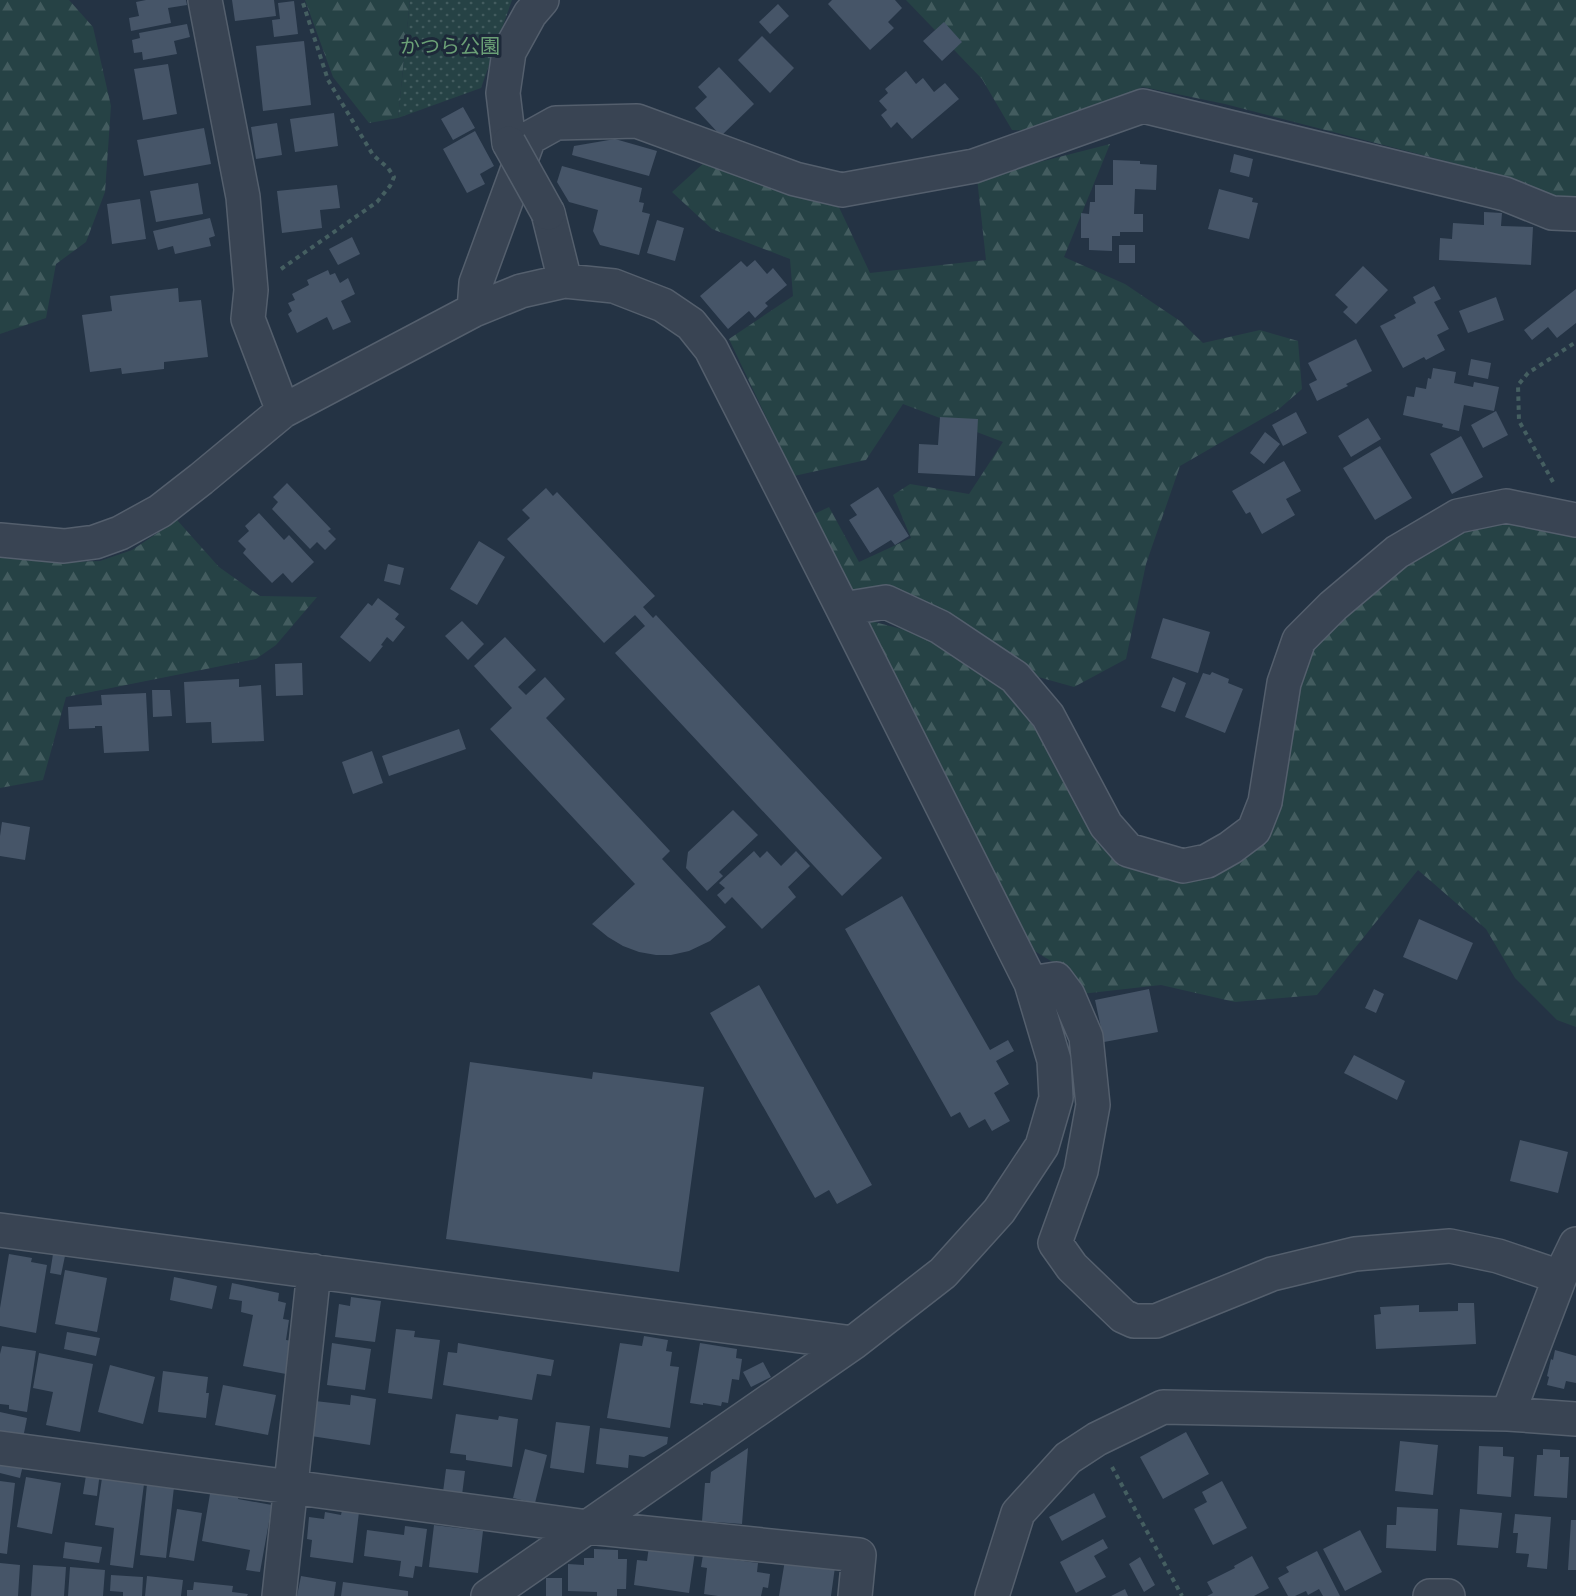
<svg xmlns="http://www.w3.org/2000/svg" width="1576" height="1596" font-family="'Open Sans','Noto Sans JP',sans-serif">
  <defs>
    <pattern id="forest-firs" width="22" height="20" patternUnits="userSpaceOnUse" patternTransform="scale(1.5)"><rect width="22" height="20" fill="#264245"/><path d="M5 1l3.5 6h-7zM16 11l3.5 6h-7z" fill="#435c5f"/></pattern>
    <pattern id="park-dots" width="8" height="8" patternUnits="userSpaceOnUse" patternTransform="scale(1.5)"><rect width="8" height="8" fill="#264245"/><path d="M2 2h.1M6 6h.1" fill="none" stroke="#435c5f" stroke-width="1.8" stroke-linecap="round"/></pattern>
  </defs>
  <rect width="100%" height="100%" fill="#243344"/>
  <path fill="url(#forest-firs)" d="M0,0H69L93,27L111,106L105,192L86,242L56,264L46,318L0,334Z
    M305,0H410L398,118L369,123L333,77Z
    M906,0H1576V203L1545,200L1461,165L1225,104L1143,87L1037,131L1012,130L982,79Z
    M1110,144L1064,257L1125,284L1180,321L1203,343L1260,330L1298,341L1302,389L1279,409L1180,466L1146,564L1126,659L1074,687L1024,673L851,591L810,516L829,507L859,562L911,538L893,495L910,484L969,494L1003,442L903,404L866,460L794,476L729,339L793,296L790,259L712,229L672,192L706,161L837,203L870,273L986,260L977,178Z
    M177,520L219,567L260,596L317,597L276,645L256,659L66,697L43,780L0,788V557L66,562L100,561L132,550Z
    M1506,521L1576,528V1027L1557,1020L1515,978L1486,929L1418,870L1317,995L1235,1002L1161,985L1081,994L1069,972L1028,947L863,619L936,638L999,670L1155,873L1262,840L1310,644L1360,593L1465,523Z"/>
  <path fill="url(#park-dots)" d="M410,0H512L481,88L398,118Z"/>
  <path fill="#465568" d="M146,0H186L187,5L168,8L171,23L131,31L129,18L139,16L136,2Z
    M232,0H274L276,16L235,21Z
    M832,0H895L902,8L888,22L894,28L870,50L828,4Z
    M294,1L298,34L274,37L272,20L280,19L278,3Z
    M778,4L789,16L770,34L759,22Z
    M944,22L962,42L942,61L923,41Z
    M187,24L190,37L174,41L177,54L143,60L142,52L134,53L132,40L140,38L139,33Z
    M762,36L794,68L770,93L738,60Z
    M304,41L311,105L263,111L256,46Z
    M168,64L177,114L143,120L134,69Z
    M719,67L754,104L721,136L695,108L707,97L698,87Z
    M906,71L916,84L923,78L934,92L945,83L959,99L912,139L897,122L891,128L881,115L887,110L879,101L888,93L885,89Z
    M463,107L475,128L453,140L441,119Z
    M334,113L338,146L295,152L290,119Z
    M277,123L282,155L256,159L251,127Z
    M204,128L211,164L144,176L137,140Z
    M475,131L494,166L480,174L485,184L467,193L443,149Z
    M615,139L657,151L649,176L572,155L574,146Z
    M1234,154L1253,159L1249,177L1230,172Z
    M1113,160L1140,161V164L1157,165L1156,190L1135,189L1134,214H1143V232H1120V236H1112V251L1089,250V238H1081V213L1089,214L1090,202H1095V185H1113Z
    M562,166L642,188L639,202L644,203L642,212L650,214L639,255L600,245L593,231L598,210L569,202L557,182Z
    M198,183L203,214L156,222L150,191Z
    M337,185L340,208L320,210L322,228L282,233L277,191Z
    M1219,189L1253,198L1252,202L1258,203L1249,239L1208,229Z
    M140,199L146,239L112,244L107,204Z
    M1484,212L1502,213L1501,226L1533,227L1531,265L1439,260L1440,238L1452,239L1453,223L1484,225Z
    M210,218L215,236L209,238L211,246L175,254L173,246L158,250L153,231Z
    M657,220L684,228L675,261L647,253Z
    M352,237L360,254L338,265L329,249Z
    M1119,245H1135V263H1119Z
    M755,260L767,274L773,268L787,285L765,303L768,306L755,318L749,311L728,329L700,296L741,261L747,267Z
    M1363,266L1388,290L1356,324L1343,312L1348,307L1335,295Z
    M328,270L330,275L335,273L340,283L348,278L355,294L341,301L351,322L333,330L327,317L297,333L288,314L292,311L288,303L295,300L292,294L309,285L307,280Z
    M1434,286L1441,299L1434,302L1449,329L1437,335L1445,350L1426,360L1424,357L1403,368L1380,326L1396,318L1394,315L1416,303L1413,297Z
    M178,288L179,302L201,300L208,357L164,362V369L122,374L121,368L90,372L82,315L112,311L110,296Z
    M1576,289V323L1557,338L1548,327L1532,340L1524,330Z
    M1496,297L1504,320L1468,333L1459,311Z
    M1356,339L1372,371L1346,384L1348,386L1317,401L1309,384L1317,380L1308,363Z
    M1471,359L1491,363L1488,379L1468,375Z
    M1433,368L1456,372L1454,383L1473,387L1474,382L1499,387L1494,411L1464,405L1459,431L1442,427L1443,424L1403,415L1407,396L1414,397L1416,387L1426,389L1428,378L1431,379Z
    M1496,411L1508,435L1483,448L1471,425Z
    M1296,412L1307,433L1283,446L1272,425Z
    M940,417L978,419L975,476L918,473L919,444L938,445Z
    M1368,418L1381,439L1351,457L1338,436Z
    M1265,432L1280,444L1264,464L1250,453Z
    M1461,436L1483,477L1452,494L1430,454Z
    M1380,446L1412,498L1375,520L1343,468Z
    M1284,461L1301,491L1286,499L1295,515L1262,534L1250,512L1246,514L1232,491Z
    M287,483L331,529L328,531L336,539L325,550L317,542L310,549L272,509L278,502L273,497Z
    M878,487L909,536L895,545L891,540L870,553L849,520L857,515L850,505Z
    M546,488L553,496L557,492L655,596L643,607L653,618L656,615L882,858L842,896L615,653L645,626L635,615L604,643L507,539L530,518L522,510Z
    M259,513L284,540L289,535L314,562L292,583L283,573L272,583L243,553L246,549L238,541L249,531L245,526Z
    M479,541L505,557L477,605L450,589Z
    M388,564L404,568L400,585L384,581Z
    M378,598L399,614L395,619L405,627L393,642L387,637L381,645L383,646L370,662L340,637L368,603L372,606Z
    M1163,618L1210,632L1198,673L1151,658Z
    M462,621L484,644L468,660L445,636Z
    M505,637L536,670L518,687L526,695L545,677L565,699L546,718L670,851L662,859L726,927L710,941L689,951L671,955H656L639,952L623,946L608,937L592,924L635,884L490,729L512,708L474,666Z
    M302,663L303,695L276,696L275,664Z
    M1212,672L1229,679L1228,683L1243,689L1225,733L1185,717L1203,673L1210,675Z
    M1173,677L1186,683L1175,712L1161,707Z
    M239,679V687L261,685L264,741L212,743L211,722L186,723L184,682Z
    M152,690H170L172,716L153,717Z
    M146,693L149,751L104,753L102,726H95V728L69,729L68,707L102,705L101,695Z
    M459,729L466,749L389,776L382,756Z
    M372,751L383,783L353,794L342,762Z
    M733,810L758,835L719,872L723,876L707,891L686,868L688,852Z
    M2,822L30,827L25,860L0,856V836Z
    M754,851L760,858L767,851L781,866L796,851L810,866L788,887L796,897L762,929L732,897L725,904L717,895L725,888L719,883Z
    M902,896L990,1050L1008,1040L1014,1051L996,1061L1009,1084L994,1093L1010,1121L992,1131L985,1119L969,1128L960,1112L951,1117L845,929Z
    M1419,919L1473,943L1457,980L1403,957Z
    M759,985L872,1185L837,1204L829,1190L815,1198L710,1013Z
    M1149,989L1158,1032L1104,1042L1095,1000Z
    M1374,989L1384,994L1376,1013L1365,1008Z
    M1354,1055L1405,1081L1397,1100L1344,1073Z
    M470,1062L592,1079L593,1072L704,1087L679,1272L446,1239Z
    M1520,1140L1568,1152L1558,1193L1510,1181Z
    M9,1254L32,1258L31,1262L47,1265L36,1333L0,1326V1308Z
    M53,1254L65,1256L61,1275L50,1273Z
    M65,1270L107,1278L97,1332L55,1324Z
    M174,1277L217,1286L212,1309L170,1300Z
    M232,1283L279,1293L278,1301L286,1303L283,1319L289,1320L286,1340L293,1341L286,1374L243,1366L253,1315L241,1312L242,1301L229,1299Z
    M351,1297L381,1301L375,1342L335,1337L339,1304L350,1306Z
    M1458,1303H1474L1476,1344L1376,1349L1374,1315L1381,1314L1380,1307L1419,1305V1312L1458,1311Z
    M396,1329L415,1331L414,1337L440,1340L432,1399L388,1393Z
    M67,1332L100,1338L96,1356L64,1349Z
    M644,1336L668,1340L666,1351L672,1352L670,1366L679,1367L670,1428L607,1418L620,1343L642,1346Z
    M332,1343L371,1349L365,1390L327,1385Z
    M458,1343L554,1360L551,1376L537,1374L532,1400L443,1385L448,1352L457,1353Z
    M700,1343L737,1349L736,1358L742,1359L739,1380L732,1379L728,1403L722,1402L721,1406L703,1403V1405L690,1403Z
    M2,1346L36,1351L27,1412L9,1409V1405L0,1404V1354Z
    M1555,1350L1576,1356V1383L1566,1381L1564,1389L1547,1385L1549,1377L1547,1376L1551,1359L1553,1360Z
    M39,1353L93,1364L80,1432L46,1425L53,1392L33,1388Z
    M763,1362L771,1377L751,1387L743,1372Z
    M110,1365L155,1377L143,1424L98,1412Z
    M163,1371L208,1377L206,1393H209L206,1418L158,1412Z
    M223,1385L276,1395L268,1435L215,1425Z
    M351,1395L376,1399L370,1445L311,1436L315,1401L350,1405Z
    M0,1412L27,1418L23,1438L0,1433Z
    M456,1414L498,1420L499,1416L518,1419L512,1467L466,1460V1455L450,1453Z
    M556,1422L590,1426L584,1473L550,1468Z
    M600,1428L668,1437L667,1444L644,1457L629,1455L628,1468L596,1464Z
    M1186,1432L1209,1474L1163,1499L1140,1457Z
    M1400,1441L1438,1445L1433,1495L1395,1491Z
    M1479,1446L1503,1447V1456L1514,1457L1511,1497L1477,1494Z
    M748,1448L742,1524L702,1521L705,1483H710L711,1472Z
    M525,1449L547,1455L535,1503L513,1498Z
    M1543,1449L1560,1450V1457H1569L1567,1498L1534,1496L1537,1455H1543Z
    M0,1460L23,1465L20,1478L0,1473Z
    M87,1469L100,1472L97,1496L83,1494Z
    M446,1469L465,1471L462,1495L443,1492Z
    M26,1477L61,1483L52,1534L17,1527Z
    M102,1478L144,1484L133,1568L110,1565L114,1528L95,1525Z
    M0,1481L15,1483L7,1554L0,1553Z
    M1222,1481L1247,1528L1213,1545L1194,1509L1207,1502L1202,1492Z
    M147,1484L174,1487L166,1558L140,1555Z
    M211,1488L239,1494L238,1499L272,1505L260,1572L246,1570L250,1550L202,1541Z
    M1094,1493L1106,1517L1062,1541L1049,1517Z
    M1397,1507L1438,1509L1436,1551L1386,1548L1387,1525H1396Z
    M177,1509L202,1513L194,1561L169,1557Z
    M1460,1509L1502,1513L1498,1548L1457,1545Z
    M342,1510L359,1512L353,1563L310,1557L312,1540L307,1539L309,1517L324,1519L325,1512L341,1515Z
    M1515,1514L1551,1517L1547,1569L1527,1567L1529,1554L1516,1553L1518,1533H1513Z
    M1571,1520H1576V1570H1568Z
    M434,1525L483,1531L478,1573L429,1567Z
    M405,1526L427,1529L422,1567L415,1566L413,1578L399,1576L401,1561L364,1556L367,1530L404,1535Z
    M1360,1530L1382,1572L1345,1591L1323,1549Z
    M1103,1539L1108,1548L1094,1556L1106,1577L1076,1593L1060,1562Z
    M65,1542L102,1547L99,1563L63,1558Z
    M649,1546L695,1552L689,1593L634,1585L637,1560L647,1561Z
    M594,1549L618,1550V1559H627L626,1589H617V1596H597V1592L568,1591V1564L584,1565V1558H594Z
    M704,1549L715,1551L714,1557L758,1563L757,1572L770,1574L768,1588L763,1587L761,1596H718L704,1594L707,1568L701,1567Z
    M1317,1551L1340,1596H1323L1319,1589L1308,1595L1306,1591L1295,1596H1288L1278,1578L1289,1572L1286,1567Z
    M1252,1556L1269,1588L1254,1596H1207L1213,1593L1207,1582L1235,1568L1234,1566Z
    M1140,1557L1155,1585L1144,1592L1129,1564Z
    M785,1560L835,1567L831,1596H779Z
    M0,1563L20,1565L18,1596H0Z
    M33,1565L66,1567L64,1596H31Z
    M70,1567L105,1570L103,1596H68Z
    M111,1575L143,1577L142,1596H123V1592L110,1591Z
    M147,1576L183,1580L181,1596H145Z
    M301,1576L336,1582L334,1596H297Z
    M546,1578H562V1596H546Z
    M194,1582L233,1586L232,1592L248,1594L247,1596H187V1590H193Z
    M343,1582L408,1591V1596H341Z
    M1125,1589L1128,1596H1111Z"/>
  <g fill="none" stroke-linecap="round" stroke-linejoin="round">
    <g stroke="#545f6d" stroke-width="36">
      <path id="minor" d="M205,0L243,197L251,290L248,319L283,411
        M509,143L503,93L509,52L530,14L542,0
        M548,213L565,281
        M474,310L476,283L529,138L556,123L637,121L795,179L842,190L974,166L1143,106L1505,194L1552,213L1576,214
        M0,540L64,546L95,542L120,533L160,511L201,479L283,411L474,310L521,291L565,281L614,286L663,305L691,324L711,349L843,609L1031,983L1054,1060L1056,1098L1042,1146L999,1211L943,1273L853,1343L488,1596
        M843,609L886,602L940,627L1015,677L1048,716L1106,825L1128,850L1183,866L1207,861L1230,848L1254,830L1265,802L1284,683L1299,640L1333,606L1397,552L1458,516L1506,506L1576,520
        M1031,983L1056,979L1068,995L1086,1037L1093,1105L1081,1171L1055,1243L1072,1267L1123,1316L1134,1321H1156L1272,1274L1355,1254L1450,1246L1498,1256L1560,1277
        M0,1230L853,1343
        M1508,1414L1560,1277L1576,1244
        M0,1448L588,1527L859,1555L855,1596
        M279,1596L314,1271
        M992,1596L1018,1513L1068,1458L1097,1439L1163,1407L1508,1414L1576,1419
        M1430,1596H1448"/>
    </g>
    <path stroke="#455f61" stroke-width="4" stroke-dasharray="4.5 4.5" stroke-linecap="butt" d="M281,269L377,202L390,186L394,177L388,168L373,155L328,80L302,0
      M1553,482L1519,421L1518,385L1528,373L1576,342
      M1112,1467L1182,1596"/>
    <use href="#minor" stroke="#394453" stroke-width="33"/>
    <g stroke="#545f6d" stroke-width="36" stroke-linecap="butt">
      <path id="minor-bridge" d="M509,143L548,213"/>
    </g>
    <use href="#minor-bridge" stroke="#394453" stroke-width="33"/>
  </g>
  <g text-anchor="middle" stroke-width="6" stroke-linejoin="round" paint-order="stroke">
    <g font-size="20" fill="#6ba076" stroke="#1d2939">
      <text x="450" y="53">かつら公園</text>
    </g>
  </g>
</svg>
